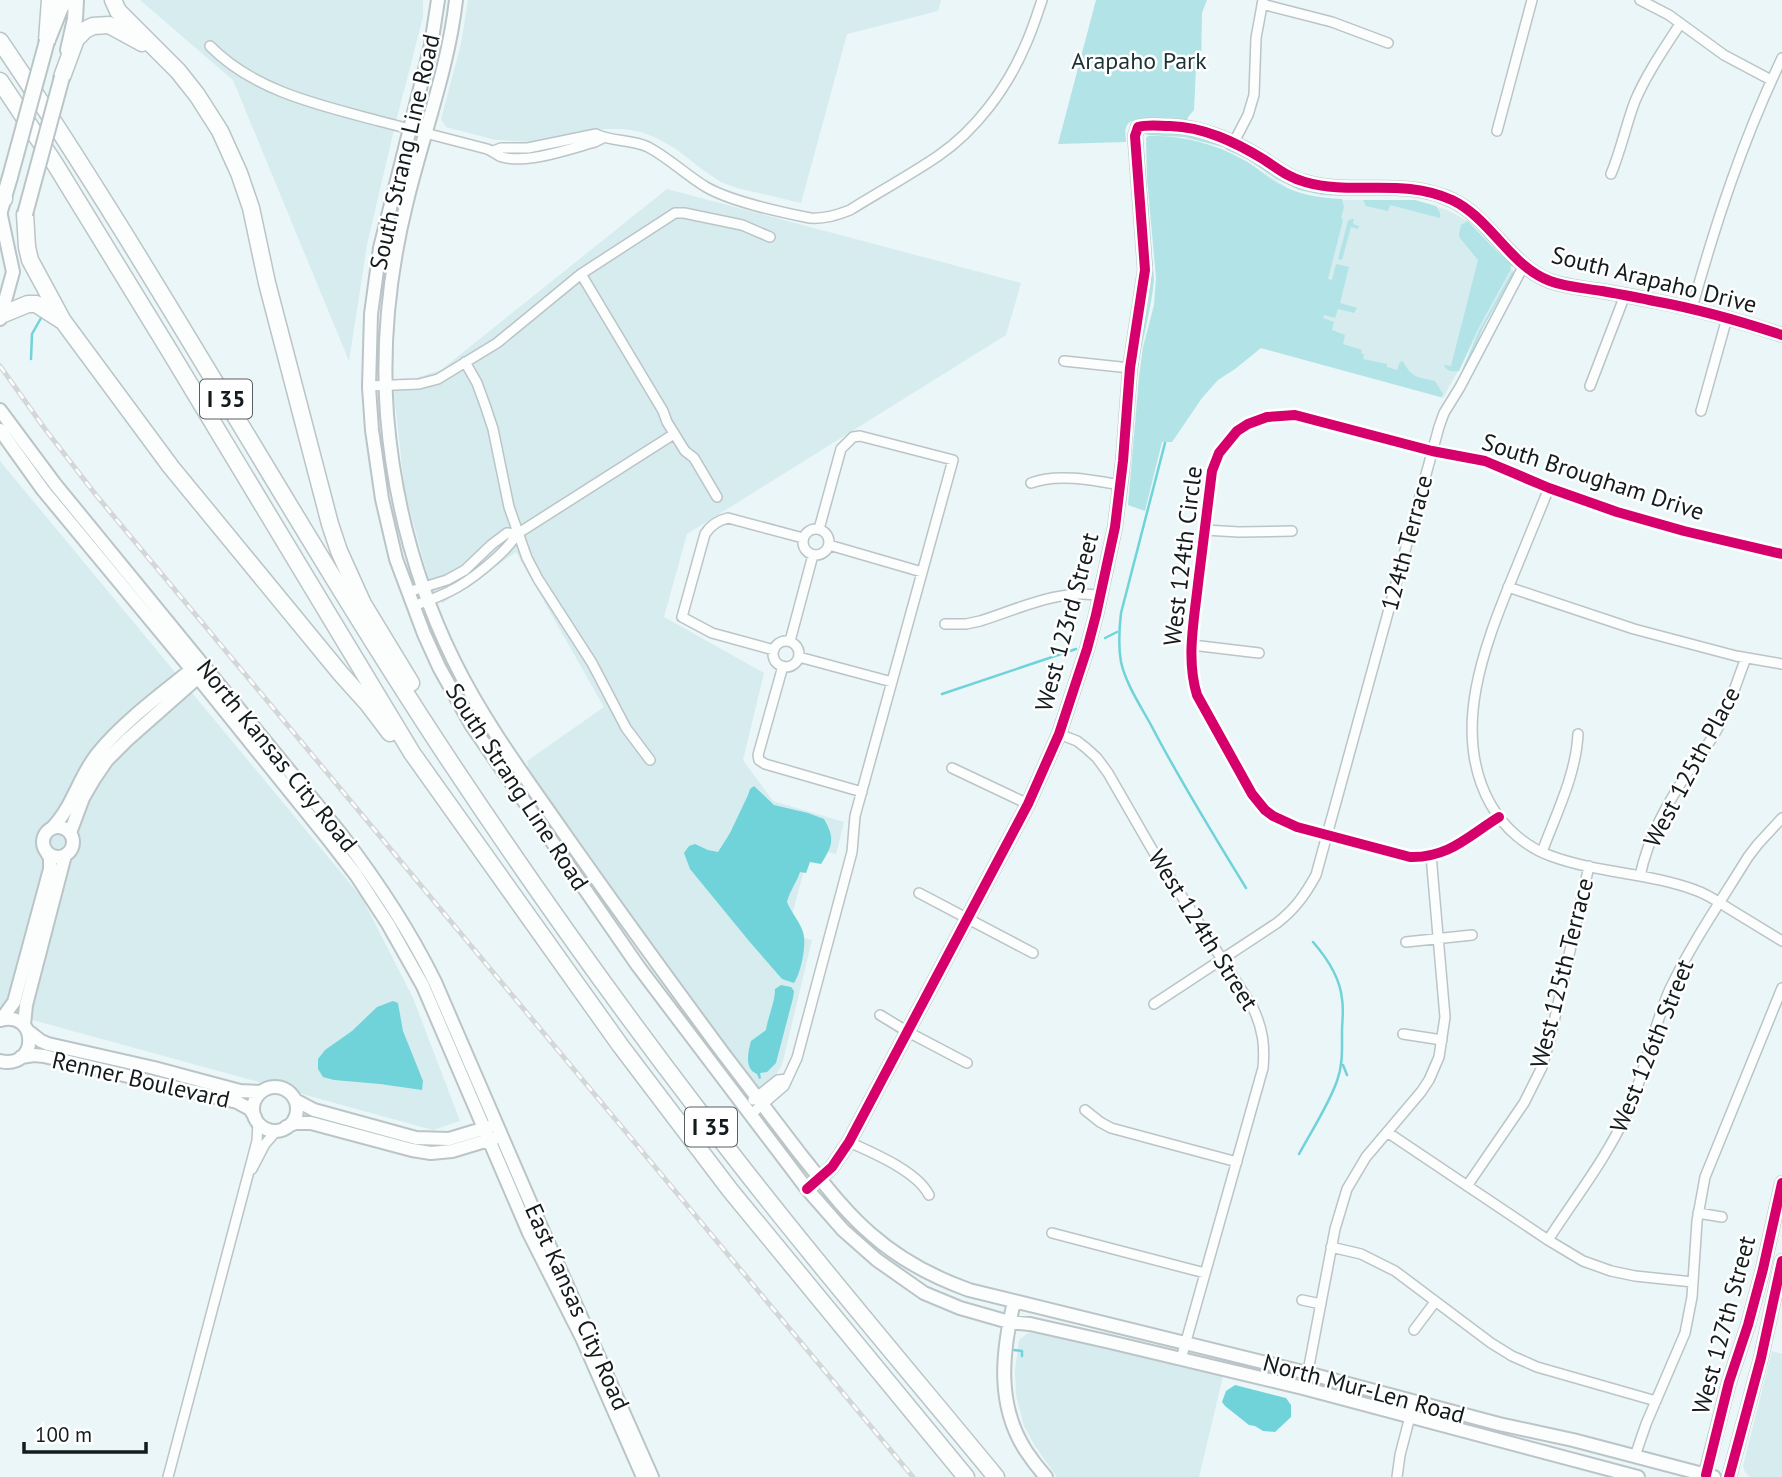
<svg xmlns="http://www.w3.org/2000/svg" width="1782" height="1477" font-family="'PT Sans',sans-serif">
  <rect width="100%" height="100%" fill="#eaf6f7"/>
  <path fill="#d7ecee" d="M140,0H423V17L395,125L367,245L349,361L233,80Z
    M468,0H941L938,11L847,34L801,203L737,188L721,182L703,170L676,149L657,138L641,132L624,129H604L586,131L547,141L531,142L496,140L446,127L441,119L461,44Z
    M1246,161L1291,190L1310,197L1328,200H1407L1428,204L1447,210L1468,221L1513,271L1443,398L1214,335Z
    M667,189L1021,283L1006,335L687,534L664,617L764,673L743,760L773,801L844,822L836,854L810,848L787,933L812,940L782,1065L764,1095L656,952L529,770L527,761L604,707L516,552L443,603L435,599L430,585L405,492L393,385L441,370Z
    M0,461L362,898L413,998L460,1121L433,1130L0,1011Z
    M1033,1332L1223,1376L1199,1477H1057L1035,1446L1024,1426L1016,1395L1015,1371L1019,1340L1028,1333Z
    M1772,1351L1782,1354V1477H1750L1745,1472L1743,1466Z"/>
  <path fill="#b2e3e6" d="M1096,0H1207L1202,13L1201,67H1196L1194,110L1188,117L1187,122C1175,120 1134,113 1127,125C1124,130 1126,136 1126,142L1058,144Z
    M1149,132C1174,129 1200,137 1224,145L1223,147L1184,137L1146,135Z
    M1148,136C1181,135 1214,143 1242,159C1254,165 1263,174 1274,181C1295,194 1317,198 1342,199L1344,207L1341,218L1343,220L1328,279L1332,280L1336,264L1349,267L1340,303L1357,308L1354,313L1338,309L1335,318L1324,315L1323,318L1334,322L1332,330L1345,335L1343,344L1362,350L1361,353L1364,354L1363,359L1387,364V367L1397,370L1400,362L1403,361C1411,378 1418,377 1435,381L1443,394L1441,397L1261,348L1235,369L1218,380L1202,398L1172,442H1162L1145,511L1128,505L1139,377L1143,347L1154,305L1156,278L1147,178L1146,138Z
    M1143,137L1154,280C1151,312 1141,343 1137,375C1132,418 1132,462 1126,505L1124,504C1130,458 1130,410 1137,364C1141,333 1151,303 1151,273L1142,140Z
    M1227,147C1268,167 1289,194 1339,194L1342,196L1322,195L1299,190L1276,179L1247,159L1225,149Z
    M1363,200H1415L1436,206L1440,213V218L1390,205L1388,211L1366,206Z
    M1351,219H1354L1353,224L1359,226L1358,229L1351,227L1342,260L1338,259L1348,221Z
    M1468,221L1507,262L1470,221L1476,223L1512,263L1513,267L1510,266L1511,269L1477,331L1459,371C1452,372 1448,371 1444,366L1445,365L1451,366L1478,260L1460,238L1459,235L1461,225Z
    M1513,270V274L1483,328L1466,367L1462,370L1479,331Z"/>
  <path fill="#70d3d9" d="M754,786L774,805L808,813L824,819C835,838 833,845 821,864L810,862L806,873L800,872C796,884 790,890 787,902C791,912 800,922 803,932C807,944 801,973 794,983L782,979L749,941L690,869L684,853L689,846L695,844L708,850L718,852L730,833L748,795L750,789Z
    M781,985L791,987L794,991L793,998L776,1063L767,1072L760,1073L761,1078L759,1079L757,1074C744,1069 748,1052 751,1041L766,1030C768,1016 775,1003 775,989Z
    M393,1001L398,1003L403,1031L423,1081L422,1090L380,1084L334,1080L323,1077L318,1069V1059L325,1050L352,1031L377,1007Z
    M1235,1385L1286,1398L1291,1405V1417L1275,1432L1263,1431L1255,1426L1249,1425L1225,1406L1222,1402L1226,1391Z"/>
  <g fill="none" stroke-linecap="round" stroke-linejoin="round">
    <path stroke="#70d3d9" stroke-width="2.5" d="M31,359L32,334L41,318
      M1165,443L1121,613C1119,630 1118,645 1121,662C1126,684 1140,705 1151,725C1180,781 1213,834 1246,888
      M1105,638L1117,632
      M942,694L1076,649
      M1343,1065L1347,1075
      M1299,1154C1312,1130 1328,1106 1337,1081C1343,1065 1342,1049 1342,1032C1342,1022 1344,1010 1342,999C1340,977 1327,958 1313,942
      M1014,1350L1022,1351V1356"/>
    <g stroke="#bbc4c6" stroke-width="12">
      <path id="street" d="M1640,0L1669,15L1724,55L1771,80
        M1262,4L1332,22L1388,43
        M210,46C254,91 319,105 379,121C415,130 451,140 487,149C493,151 496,155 502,157C528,164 569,149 595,142L603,138
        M1497,131L1532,0
        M1234,142L1248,115L1254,95L1256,38L1263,0
        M493,151L501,148H528L596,134C611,142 631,139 648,147C669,158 686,175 706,187C732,202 780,212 810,218C825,219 837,215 850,210C879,192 910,175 938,156C976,130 1007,88 1025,46C1032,31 1037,15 1042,0
        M1611,174C1621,150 1626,125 1635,101C1647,73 1664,49 1680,24
        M581,274L663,411L667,422L685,451L694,458L717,497
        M1692,308C1716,222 1743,139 1782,58
        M1064,361L1130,368
        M465,362L477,383L485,405L493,429L509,507L527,558L538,579L592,663L626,728L650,760
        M369,386L419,384L438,379L497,343L581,274L675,213H684L742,225L770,237
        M1590,386L1625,295
        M1701,411L1727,318
        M1031,483C1057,473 1093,480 1120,485
        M1549,488C1537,517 1525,547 1513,576C1484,647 1450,733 1491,805C1504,828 1526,847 1551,856C1597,873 1649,873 1695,890C1707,894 1717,901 1728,908C1746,919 1764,930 1782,941
        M803 542a13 13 0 1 1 26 0a13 13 0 1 1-26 0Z
        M1205,530L1239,532L1292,531
        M829,545L922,572
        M1508,587L1634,629L1736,656L1782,664
        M408,592L447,580L465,570L491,545L507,533L517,534
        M413,606C449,594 467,584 495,559C504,551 511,544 517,534L674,434
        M945,624H966L980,621C1015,610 1064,587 1100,596
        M790,641L813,555
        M773 654a13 13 0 1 1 26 0a13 13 0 1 1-26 0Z
        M1192,645L1259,653
        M774,650L712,633L682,617L705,534C710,526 719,520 728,518L803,538
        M799,657L892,682
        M783,666L758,755L759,760L765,764L862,792
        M1059,734L1077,741L1086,748L1097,758L1108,773L1153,851L1253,1008C1263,1029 1265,1046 1263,1068L1181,1359
        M952,768L1028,804
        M1499,817C1468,836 1449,858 1410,857L1297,827L1273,816L1265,810L1252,794L1197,695C1186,659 1194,621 1198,584C1203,546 1207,509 1212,471L1219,453L1237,431L1248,424L1267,417L1295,415L1432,451L1485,461L1549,488L1617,512L1684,531L1782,554
        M1542,852C1556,814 1576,775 1578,734
        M1640,876C1648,837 1668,802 1690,769C1699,757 1708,745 1715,733C1729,709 1736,683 1746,658
        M919,893L1033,953
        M1406,942L1472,935
        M1154,1004L1277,923C1295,909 1305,895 1316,875L1439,427L1444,413L1460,387L1524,265
        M880,1015L908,1032L967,1063
        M1403,1034L1442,1040
        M753,1100L778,1080L787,1079
        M1085,1110L1100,1122L1111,1128L1237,1162
        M750,1115L784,1086L797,1058L852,852L855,816L953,460L860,436L853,437L841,449L819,529
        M1387,1132L1548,1240L1583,1261L1611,1271L1635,1276L1693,1282
        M849,1142C873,1153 917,1171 929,1195
        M252,1169L265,1144L277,1130
        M1467,1186L1524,1103L1542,1067L1551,1035L1589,866
        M1698,1213L1722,1217
        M1052,1233L1205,1273
        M1548,1240C1575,1198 1606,1159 1627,1113C1645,1074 1652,1031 1669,991C1691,944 1721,901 1748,857L1758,844L1782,818
        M1331,1247L1361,1254L1395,1271L1491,1343L1512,1356L1537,1367L1656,1401
        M1302,1300L1321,1304
        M1414,1330L1435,1302
        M1303,1388L1309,1366L1335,1229L1347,1189L1366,1157L1421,1092L1429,1080L1439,1057L1445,1017L1431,855
        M1635,1456L1646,1424L1685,1333L1692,1297L1697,1221L1705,1177L1782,988
        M168,1477L257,1141L258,1122
        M1397,1477L1400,1455L1414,1401"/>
    </g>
    <g stroke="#bbc4c6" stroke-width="16">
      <path id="secondary" d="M438,0L431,45L380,248L371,314L369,387L372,430L382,499L396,559L424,634L439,667L472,726L638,966L807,1189L843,1230L877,1260L924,1293L960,1308L1009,1322L1030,1324L1110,1342L1303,1388L1638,1477
        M456,0C448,70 422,137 406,205C389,274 382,345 387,415C394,500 416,584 454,661C484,722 525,777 564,833C616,907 669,980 723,1053C749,1087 775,1121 801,1155C823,1182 844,1211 871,1234C899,1259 933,1277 969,1290L1307,1373L1499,1424L1573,1440L1714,1477
        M0,319L13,272L0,211
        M0,410L55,484L341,834C377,881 409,929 435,982L534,1211L652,1477
        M0,430L43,490L192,670L329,840L356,875L388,924L423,986L529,1233L583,1340L643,1477
        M43 842a15 15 0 1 1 30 0a15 15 0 1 1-30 0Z
        M52,828C73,807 79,776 98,753C125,720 163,693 196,666
        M70,833L83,798L94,779L107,760L127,740L204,672
        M0,1020C39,1010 39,1070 0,1061
        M1,1020L14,1002L50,869V858L47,853
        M24,1025L26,1005L65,855
        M28,1031L41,1041L48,1044L154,1068L240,1091L261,1092
        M21,1057L34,1055L44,1056L237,1102L250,1109L255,1117
        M253 1109a22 22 0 1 1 44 0a22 22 0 1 1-44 0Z
        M295,1100L314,1110L416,1138L449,1139L489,1127
        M286,1127L295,1123H311L412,1150L431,1153L452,1151L495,1138
        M816,1182L832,1167L849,1142L1028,804L1059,734L1087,649L1096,615L1115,527L1123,461L1130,368L1145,270L1135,136L1138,127C1148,124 1159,126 1170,126C1204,127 1235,142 1263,159C1277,168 1289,178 1305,182C1353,196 1402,177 1452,200C1490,218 1510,266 1550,281C1566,287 1584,288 1602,291C1619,294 1636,297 1654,301C1698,309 1740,321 1782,335
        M1014,1302C1002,1352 996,1405 1026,1451C1032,1460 1039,1469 1046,1477
        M1705,1477L1729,1382L1748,1325L1763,1269L1782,1183
        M1729,1477L1761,1358L1782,1261"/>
    </g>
    <g stroke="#bbc4c6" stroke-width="18">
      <path id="primary" d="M49,37L61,7L67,0
        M68,50L75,19L76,0
        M0,211L10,177"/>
    </g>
    <g stroke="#bbc4c6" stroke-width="19">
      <path id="highway" d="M113,0L118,11L178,71L197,95L220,131L239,173L251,208L267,283L330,524L339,551L363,604L411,683
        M0,41C158,274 292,522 447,757C528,879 613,999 702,1115C796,1239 897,1357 996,1477
        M47,41L50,0
        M62,77L76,39L85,30L93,26L109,25L142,43
        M0,81L55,164L169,350L412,753L620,1045L730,1190L966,1477
        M0,200L4,199
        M25,214L27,247L30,260L63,321L171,467L341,674L368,704L390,733
        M1,315L28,304H36L61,320"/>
    </g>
    <use href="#street" stroke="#fcfefe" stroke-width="9"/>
    <use href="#secondary" stroke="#fcfefe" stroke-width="12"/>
    <use href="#primary" stroke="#fcfefe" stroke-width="14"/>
    <use href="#highway" stroke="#fcfefe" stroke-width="16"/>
    <g stroke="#d4d7d8" stroke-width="5">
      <path id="rail" d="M0,366L45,429L96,495L913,1477"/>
    </g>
    <use href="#rail" stroke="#fff" stroke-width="2.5" stroke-dasharray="8" stroke-linecap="butt"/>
    <g stroke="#bbc4c6" stroke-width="18" stroke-linecap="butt">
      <path id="primary-bridge" d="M10,177L47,41
        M25,214L62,77"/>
    </g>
    <use href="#primary-bridge" stroke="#fcfefe" stroke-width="14"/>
    <g stroke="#fff" stroke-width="15">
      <path id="cycleway" d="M1499,817C1468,836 1449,858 1410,857L1297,827L1273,816L1265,810L1252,794L1197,695C1186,659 1194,621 1198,584C1203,546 1207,509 1212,471L1219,453L1237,431L1248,424L1267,417L1295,415L1432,451L1485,461L1549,488L1617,512L1684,531L1782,554
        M807,1189L832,1167L849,1142L1028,804L1059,734L1087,649L1096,615L1115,527L1123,461L1130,368L1145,270L1135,136L1138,127C1148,124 1159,126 1170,126C1204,127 1235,142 1263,159C1277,168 1289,178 1305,182C1353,196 1402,177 1452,200C1490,218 1510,266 1550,281C1566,287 1584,288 1602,291C1619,294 1636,297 1654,301C1698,309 1740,321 1782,335
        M1706,1475L1729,1382L1748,1325L1763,1269L1782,1183
        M1729,1477L1761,1358L1782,1261"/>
    </g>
    <use href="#cycleway" stroke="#d6006c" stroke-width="10"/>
  </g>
  <g text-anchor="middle" stroke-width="5" stroke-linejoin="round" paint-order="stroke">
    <g fill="#fff" stroke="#5a5f60" stroke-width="2">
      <rect x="200" y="379.5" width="52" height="39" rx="5"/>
      <rect x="685" y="1107.5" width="52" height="39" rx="5"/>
    </g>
    <g font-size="23" font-weight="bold" fill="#131b1c">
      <text x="226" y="407">I 35</text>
      <text x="711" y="1135">I 35</text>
    </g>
    <g font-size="24" fill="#1c3234" stroke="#fff">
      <text x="1139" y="69">Arapaho Park</text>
    </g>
    <g font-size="24" fill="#131b1c" stroke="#fff">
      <text transform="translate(405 152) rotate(-77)" y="8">South Strang Line Road</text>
      <text transform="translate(1654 280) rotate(14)" y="8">South Arapaho Drive</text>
      <text transform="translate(1593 477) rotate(18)" y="8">South Brougham Drive</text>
      <text transform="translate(1407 543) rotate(-75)" y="8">124th Terrace</text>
      <text transform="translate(1183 556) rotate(-83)" y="8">West 124th Circle</text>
      <text transform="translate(1067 622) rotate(-75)" y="8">West 123rd Street</text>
      <text transform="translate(277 756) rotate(51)" y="8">North Kansas City Road</text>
      <text transform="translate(1692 767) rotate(-62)" y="8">West 125th Place</text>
      <text transform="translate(517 787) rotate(57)" y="8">South Strang Line Road</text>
      <text transform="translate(1203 930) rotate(58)" y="8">West 124th Street</text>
      <text transform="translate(1562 973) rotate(-76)" y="8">West 125th Terrace</text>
      <text transform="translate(1652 1046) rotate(-68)" y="8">West 126th Street</text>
      <text transform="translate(141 1080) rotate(13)" y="8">Renner Boulevard</text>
      <text transform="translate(577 1307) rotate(66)" y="8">East Kansas City Road</text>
      <text transform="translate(1724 1325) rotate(-75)" y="8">West 127th Street</text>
      <text transform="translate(1364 1389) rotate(15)" y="8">North Mur-Len Road</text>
    </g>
  </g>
  <path d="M24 1442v10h122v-10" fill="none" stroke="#131b1c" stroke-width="3.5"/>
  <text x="35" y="1442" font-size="21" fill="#131b1c" stroke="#ffffff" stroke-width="5" paint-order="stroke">100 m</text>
</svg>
